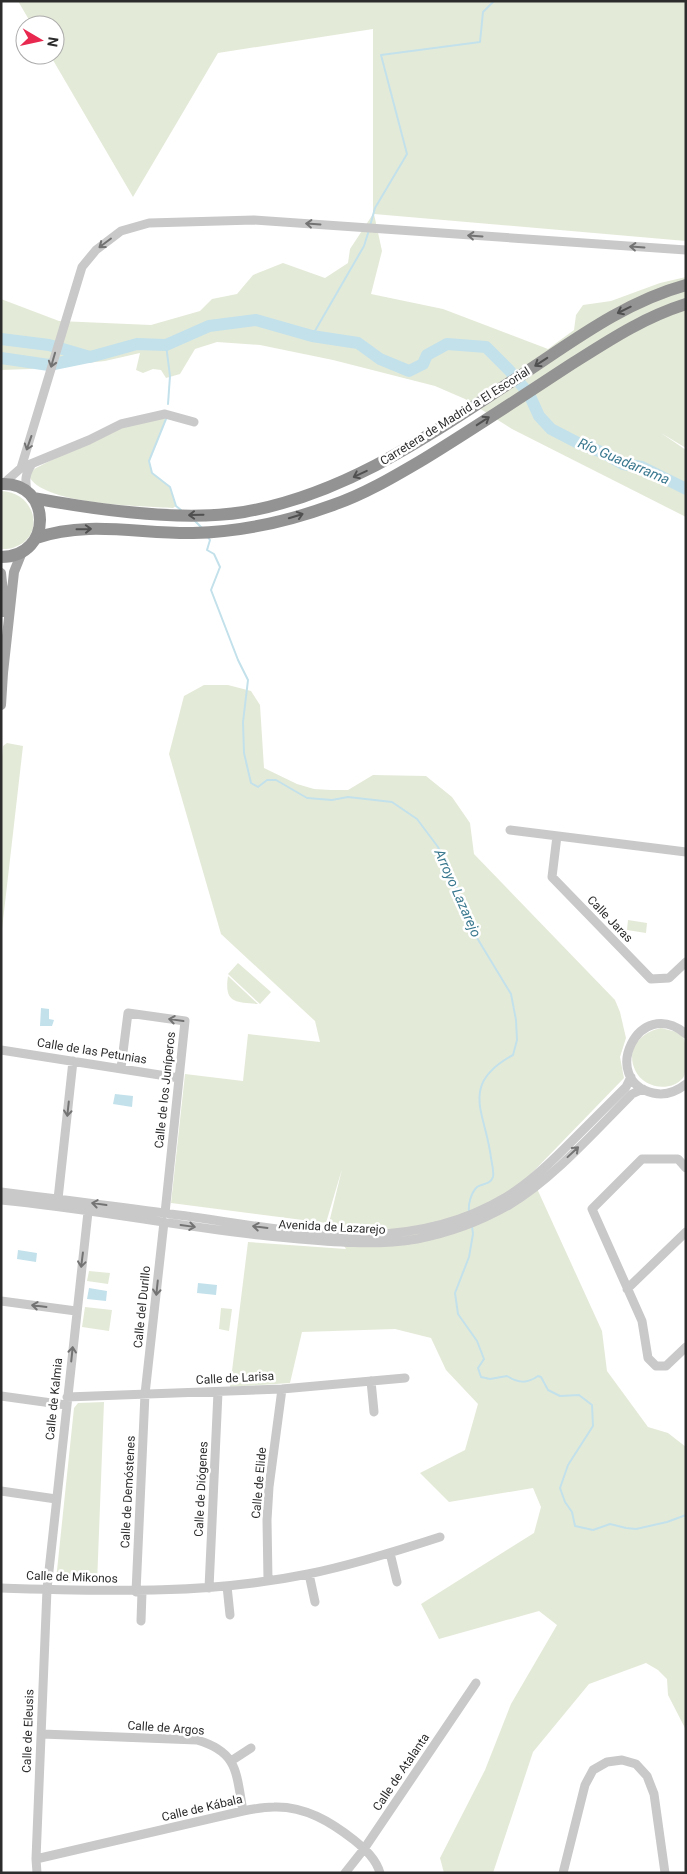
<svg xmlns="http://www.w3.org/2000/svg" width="687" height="1874" font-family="Roboto,sans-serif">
  <rect width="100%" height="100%" fill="#fff"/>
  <path fill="#e4ead8" d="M18,1H686V241L374,214L382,251L371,294L443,309L548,349L574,330L576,315L583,305L611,301L660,283L686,277V448L661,433L686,450V517L512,429L465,399L435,386L333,360L260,345L217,342L195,349L180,374L166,378L161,370L153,369L143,373L136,370L140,353L105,361L30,369L1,370V299L59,321L151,325L200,311L212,299L237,294L253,275L283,263L325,278L348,263L350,249L373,214V29L218,53L133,197L50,55H55V25H32Z
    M165,414L166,419L149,461L152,473L170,487L176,506L173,508C142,506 47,505 30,478L31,472L36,468L124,423Z
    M1,491C36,492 46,536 15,547C11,549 7,549 3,549H1Z
    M204,685H228L251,691L260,705L264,768L297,784L314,789L331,790H348L373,775L426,776L452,797L470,823L474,854L615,1000L620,1012L626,1038L620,1057L624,1078L529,1176L534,1182L602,1331L607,1371L648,1427L668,1433L686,1447V1730L668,1695L667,1679L658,1670L646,1663L589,1684L533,1752L493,1873H444L440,1858L485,1770L511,1704L557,1625L539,1611L439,1639L421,1604L534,1533L541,1507L533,1488L449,1502L420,1473L465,1450L478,1404L446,1370L431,1338L395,1329L302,1332L290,1383L230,1387L248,1242L346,1249L329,1223L342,1169L326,1223L171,1203L185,1074L243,1081L248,1034L320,1042L315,1021L221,934L169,754L184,696Z
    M7,743L23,746L1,938V767L3,746Z
    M628,920L647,923L646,933L627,930Z
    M238,963L271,992L260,1004L228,974Z
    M228,976L258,1004C235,1002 224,1003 228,976Z
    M661,1028C669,1030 677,1031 683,1037C687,1042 687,1073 683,1078C670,1093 643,1088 635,1070C625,1048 642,1032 661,1028Z
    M89,1271L110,1273L108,1284L87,1281Z
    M85,1307L112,1310L109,1331L82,1327Z
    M221,1308L232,1309L229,1331L219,1329Z
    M104,1402L97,1584L59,1582L56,1580L74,1408L78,1403Z"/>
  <path fill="#c3e1eb" d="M41,1008L49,1009V1019L54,1020L52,1026H40Z
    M115,1094L133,1096L132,1107L113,1104Z
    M18,1250L37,1253L36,1262L17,1259Z
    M198,1283L217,1285L216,1295L197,1293Z
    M89,1288L107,1291L106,1301L87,1299Z"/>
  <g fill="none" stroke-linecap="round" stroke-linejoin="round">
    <path stroke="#c3e1eb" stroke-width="2" d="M370,226L375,208L407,154L381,55L480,42L483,12L494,1
      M312,336L364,246L369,230
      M166,345L170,376L168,404
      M166,419L149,461L152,473L170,487L176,506L181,510
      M195,521L202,528
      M207,536L210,540L207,550L214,554L220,567L211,590L238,660L248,680L243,722L244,753L251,783L258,787L267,780H276L307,798L332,800L348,797L392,802L417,819L438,847L457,888L468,923L511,994L516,1020L517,1040L513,1055C458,1085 486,1113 491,1158C492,1164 494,1172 493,1177C490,1185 483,1183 477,1187C471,1193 468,1204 469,1212
      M472,1226L473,1234L469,1257L455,1293L458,1314L477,1341L484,1359L478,1368L481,1377L490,1379L507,1376C518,1383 527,1384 538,1376L541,1377L548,1390L560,1396L579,1395L592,1405L593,1426L568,1465L560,1488L565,1502L572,1512L575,1526L593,1530L610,1524L626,1528L636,1529L667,1522L686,1515"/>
    <path stroke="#c3e1eb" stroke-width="12" d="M1,339L49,345L90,357L137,344L166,345L209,326L256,320L312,336L358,343L380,359L409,371L423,364L427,355L447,344L486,347L509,370L529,394L539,416L551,429L578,443L604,453L623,464L642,467L686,489
      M1,358L49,365L88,357"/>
    <path stroke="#c9c9c9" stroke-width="9" d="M21,468L82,267L96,250L121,231L149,223L254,220L686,250
      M4,483L21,468L89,440L121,424L165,414L194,422
      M27,491C25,480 25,474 32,464
      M510,830L686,852
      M557,836L552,877L651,979L669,978L686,962
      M686,1034C638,994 599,1081 653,1093C666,1096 676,1092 686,1084
      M1,1050L179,1078
      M121,1068L128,1013L185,1021L165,1213
      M686,1168L678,1159H642L592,1209L642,1321L648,1358L656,1366H666L686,1347
      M1,1192C65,1200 129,1208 193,1217C299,1232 408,1256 506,1197C528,1184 546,1167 564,1149C585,1128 605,1108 626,1087L631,1077
      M58,1199L73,1061
      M1,1200C98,1209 193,1230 289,1238C332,1242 375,1246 417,1239C449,1233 481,1221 509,1205C553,1179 596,1130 632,1094L643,1089
      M627,1289L686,1232
      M1,1301L76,1311
      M371,1381L374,1412
      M1,1396L66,1405
      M67,1397L282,1389L405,1378
      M1,1491L56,1499
      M390,1553L397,1582
      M309,1574L315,1602
      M268,1580L267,1520L269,1487L282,1389
      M227,1586L230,1615
      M1,1588C105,1591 206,1595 308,1574C353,1565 397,1551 440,1537
      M209,1588L218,1392
      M136,1592L145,1394L164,1222
      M141,1621L142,1592
      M42,1734L197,1740C239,1752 236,1774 243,1811
      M231,1761L251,1748
      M36,1859L243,1811C253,1809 264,1807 274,1807C305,1806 331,1822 354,1840C365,1849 376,1859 380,1873
      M37,1873L36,1859L47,1589L88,1212
      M345,1873L364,1849L476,1683
      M563,1873L585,1785L593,1770L607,1762L622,1760L636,1764L647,1776L654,1794L665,1873"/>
    <path stroke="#a4a4a4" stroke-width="10" d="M1,573L4,603L3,612
      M1,705L3,673L14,572L22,552"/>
    <path stroke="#939393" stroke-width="12" d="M1,484C52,481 54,557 1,557
      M33,498C97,510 181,522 244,512C348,494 434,432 520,376C573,341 624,302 686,285
      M36,538C87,520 141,534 193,533C241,532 289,521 333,505C365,494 395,476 424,459C473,429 521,397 570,365C608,341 642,318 686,304"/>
  </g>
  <defs><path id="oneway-shaft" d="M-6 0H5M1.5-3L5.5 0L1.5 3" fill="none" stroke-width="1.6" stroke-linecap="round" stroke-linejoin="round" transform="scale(1.25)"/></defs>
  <g stroke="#737373">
    <use href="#oneway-shaft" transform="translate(313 224) rotate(-176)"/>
    <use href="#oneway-shaft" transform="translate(475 236) rotate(-176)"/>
    <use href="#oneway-shaft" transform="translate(105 243) rotate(143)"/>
    <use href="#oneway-shaft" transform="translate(637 247) rotate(-176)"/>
    <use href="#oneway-shaft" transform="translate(53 360) rotate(106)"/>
    <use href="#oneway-shaft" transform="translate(29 443) rotate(109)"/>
    <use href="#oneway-shaft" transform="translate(176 1020) rotate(-172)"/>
    <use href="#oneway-shaft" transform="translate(68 1109) rotate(96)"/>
    <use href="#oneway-shaft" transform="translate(573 1152) rotate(-43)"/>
    <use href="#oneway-shaft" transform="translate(99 1204) rotate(-172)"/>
    <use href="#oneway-shaft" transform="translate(188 1226) rotate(8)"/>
    <use href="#oneway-shaft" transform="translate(260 1227) rotate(-173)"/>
    <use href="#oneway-shaft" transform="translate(82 1260) rotate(97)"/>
    <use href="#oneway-shaft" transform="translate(157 1288) rotate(96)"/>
    <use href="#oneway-shaft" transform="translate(39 1306) rotate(-173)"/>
    <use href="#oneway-shaft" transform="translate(72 1354) rotate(-84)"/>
  </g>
  <g stroke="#505050">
    <use href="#oneway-shaft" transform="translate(624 310) rotate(154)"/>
    <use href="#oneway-shaft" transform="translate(541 362) rotate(147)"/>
    <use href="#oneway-shaft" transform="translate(483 421) rotate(-33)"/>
    <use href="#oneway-shaft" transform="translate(360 474) rotate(155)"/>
    <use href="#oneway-shaft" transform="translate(196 515) rotate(179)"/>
    <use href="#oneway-shaft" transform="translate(296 516) rotate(-17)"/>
    <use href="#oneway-shaft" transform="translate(84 529) rotate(-1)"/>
  </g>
  <g text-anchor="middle" stroke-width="5" stroke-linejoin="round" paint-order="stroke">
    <g font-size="12" fill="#2c2c2c" stroke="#fff">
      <text transform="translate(455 416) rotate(-32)" y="4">Carretera de Madrid a El Escorial</text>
      <text transform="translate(610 919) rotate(46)" y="4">Calle Jaras</text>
      <text transform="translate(92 1051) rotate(9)" y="4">Calle de las Petunias</text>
      <text transform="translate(165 1090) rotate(-84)" y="4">Calle de los Juníperos</text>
      <text transform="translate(332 1227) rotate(3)" y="4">Avenida de Lazarejo</text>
      <text transform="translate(142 1307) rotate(-84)" y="4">Calle del Durillo</text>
      <text transform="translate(235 1378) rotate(-3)" y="4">Calle de Larisa</text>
      <text transform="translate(54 1399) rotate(-84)" y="4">Calle de Kalmia</text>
      <text transform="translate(259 1483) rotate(-85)" y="4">Calle de Elide</text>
      <text transform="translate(201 1489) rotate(-87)" y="4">Calle de Diógenes</text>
      <text transform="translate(128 1492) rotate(-87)" y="4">Calle de Demóstenes</text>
      <text transform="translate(72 1577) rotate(2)" y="4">Calle de Mikonos</text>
      <text transform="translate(166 1728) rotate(4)" y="4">Calle de Argos</text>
      <text transform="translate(28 1731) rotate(-88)" y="4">Calle de Eleusis</text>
      <text transform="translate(401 1772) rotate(-56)" y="4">Calle de Atalanta</text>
      <text transform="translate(202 1808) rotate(-13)" y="4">Calle de Kábala</text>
    </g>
    <g font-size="14" font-style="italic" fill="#39788f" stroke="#fff">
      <text transform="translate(624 461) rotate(23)" y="5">Río Guadarrama</text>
      <text transform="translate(458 893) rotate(66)" y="5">Arroyo Lazarejo</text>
    </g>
  </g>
  <rect width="687" height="1874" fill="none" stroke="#2c2c2c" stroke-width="5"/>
  <g transform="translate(40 40) rotate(99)"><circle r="24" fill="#ffffff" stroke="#ababab"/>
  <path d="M0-4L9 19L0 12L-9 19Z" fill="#e8284f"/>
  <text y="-8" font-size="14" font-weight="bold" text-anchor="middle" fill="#2c2c2c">N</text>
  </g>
</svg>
